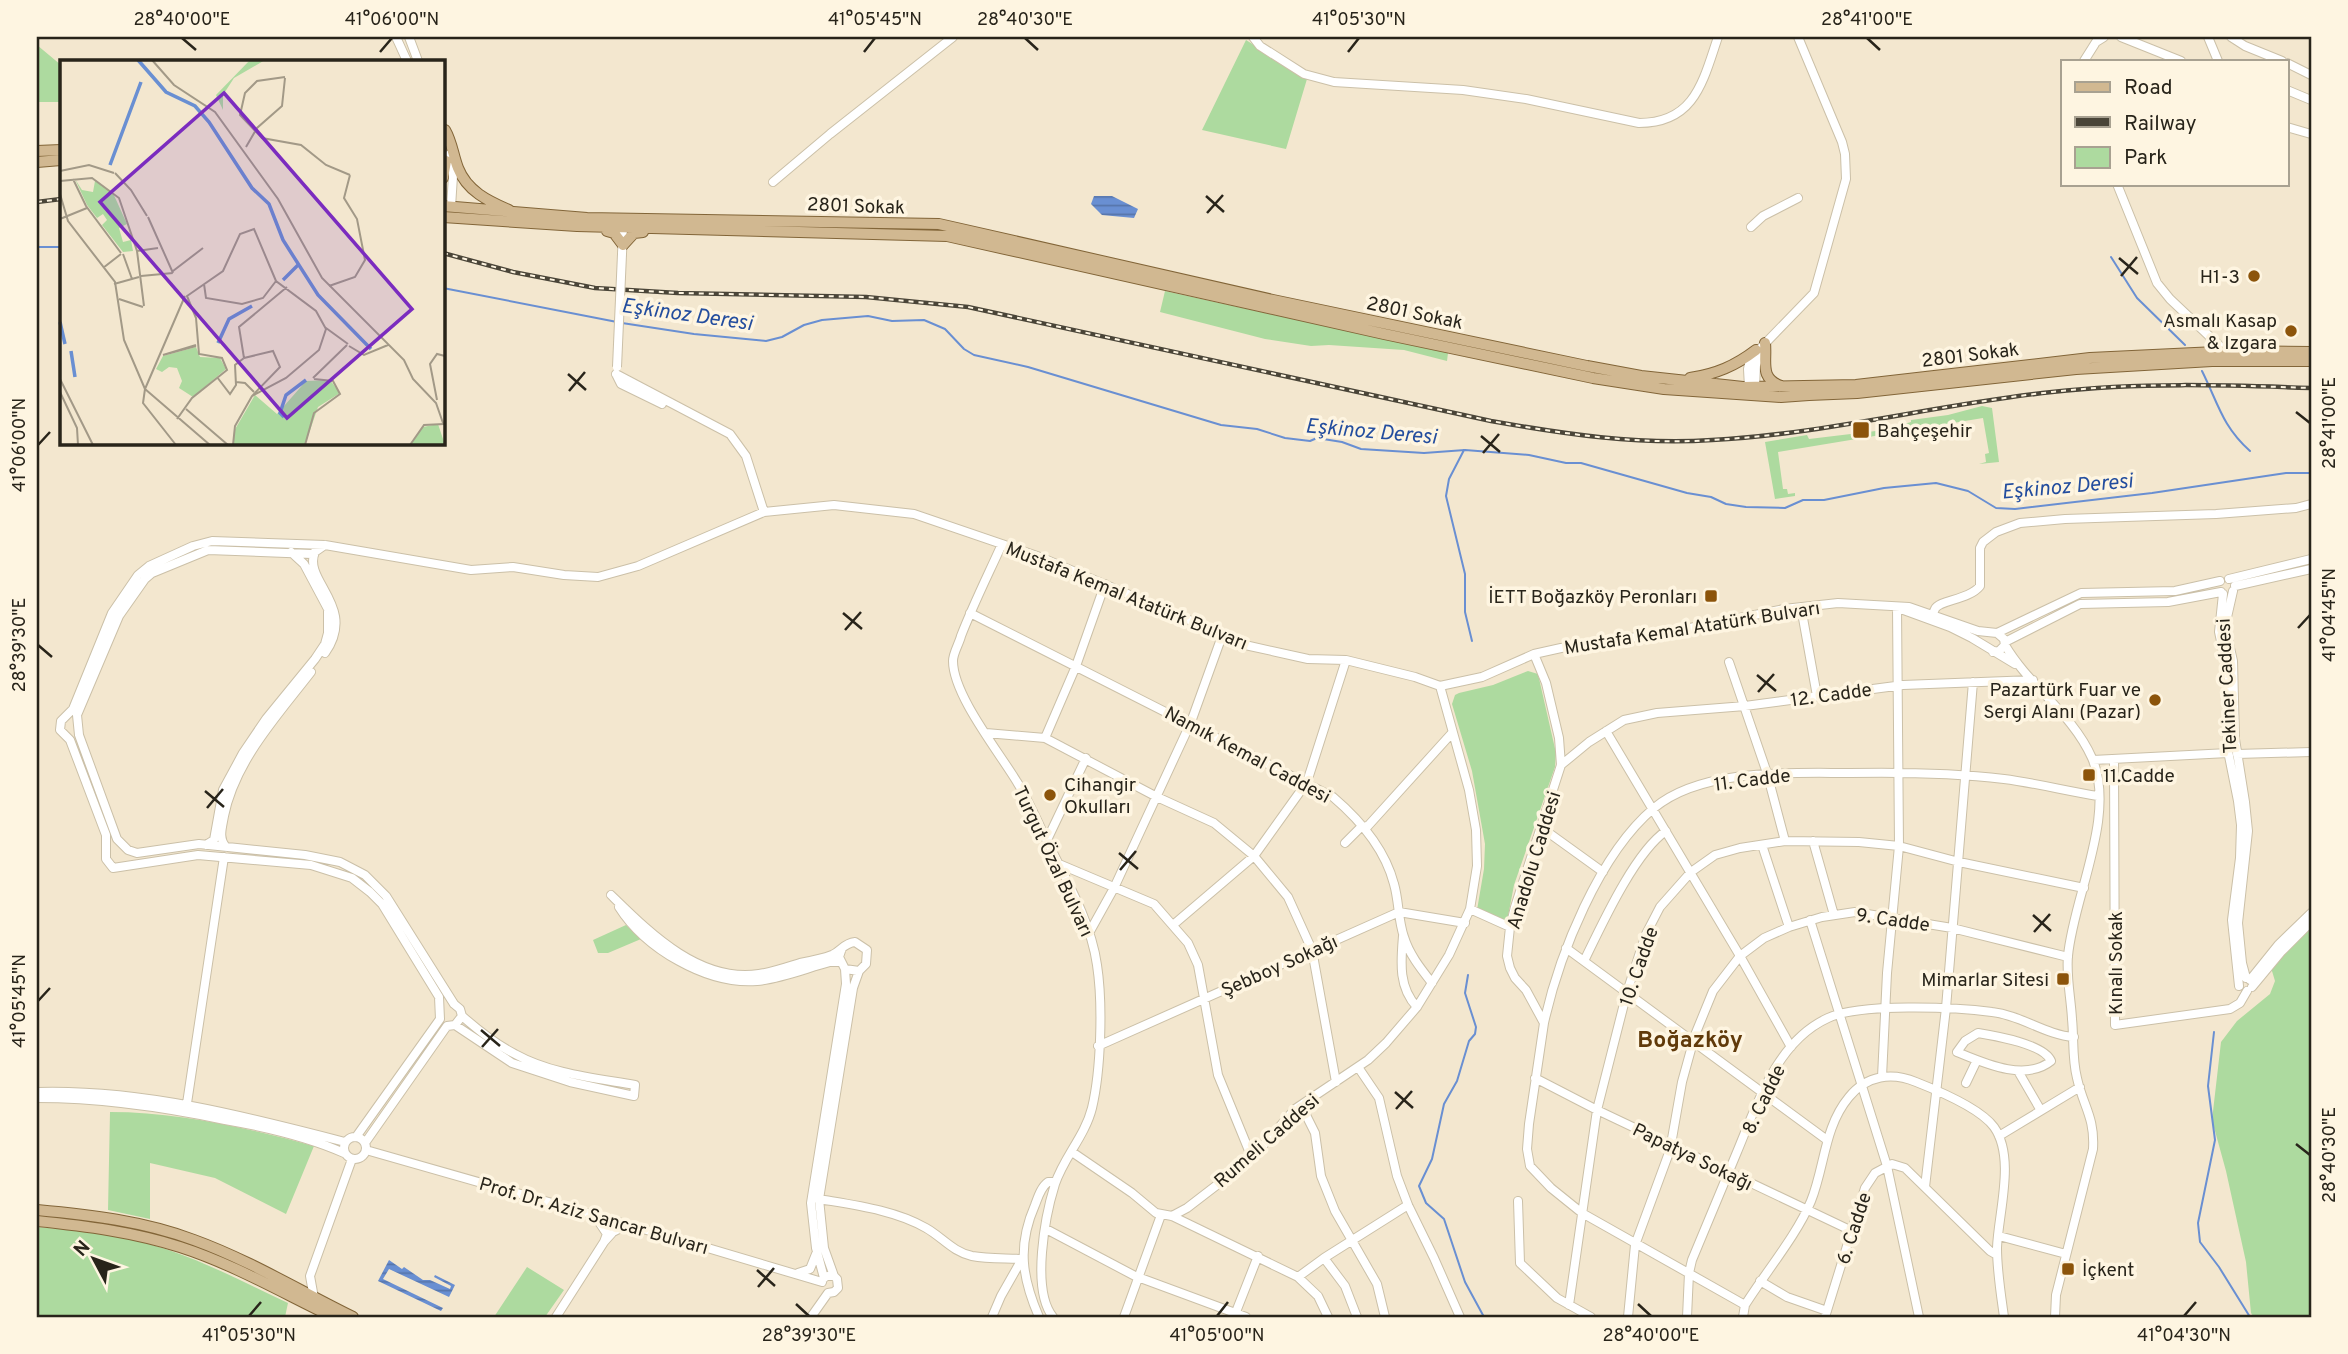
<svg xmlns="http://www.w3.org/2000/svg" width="2348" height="1354" font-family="Overpass,sans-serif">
  <defs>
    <pattern id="water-rules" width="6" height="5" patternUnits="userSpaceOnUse" patternTransform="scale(1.75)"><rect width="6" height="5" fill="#698fd2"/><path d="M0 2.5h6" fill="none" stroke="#5675aa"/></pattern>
  </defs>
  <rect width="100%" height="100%" fill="#f3e7cf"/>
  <path fill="#adda9f" d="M1246,40L1307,79L1286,149L1202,130Z
    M37,45L61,65V102H37Z
    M1165,291L1448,353L1447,361L1404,350L1329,345L1311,346L1265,339L1160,312Z
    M1982,406L1992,408L1999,462L1979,464L1986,462L1985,454L1989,453L1983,418L1778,452L1783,489H1787L1788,494L1795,493V496L1775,499L1765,442L1807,435L1809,439L1884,430L1911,422V420L1948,415Z
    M1528,671L1538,674L1556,753L1555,767L1514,885L1507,922L1477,910L1484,869L1485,844L1472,771L1452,704L1455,695L1459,693L1493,685Z
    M2311,918V1317H2254L2251,1313L2246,1262L2226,1171L2212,1120L2221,1042L2237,1021L2270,994L2275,981L2269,961Z
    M626,925L641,939L608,953H598L593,940Z
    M110,1112C179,1112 247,1128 314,1146L286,1214L215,1178L150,1163V1219L108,1210Z
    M37,1227C75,1230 112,1234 149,1244C197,1257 243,1282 288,1303L285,1317H37Z
    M527,1267L564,1290L545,1317H494Z"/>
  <path fill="url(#water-rules)" d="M1094,196H1112L1138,209L1134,218L1102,215L1091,204Z
    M389,1260L402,1269L404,1267L423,1280H430L450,1289L451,1286L434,1277L435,1275L455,1285L449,1297L389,1269L383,1279L443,1308L441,1311L378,1281Z"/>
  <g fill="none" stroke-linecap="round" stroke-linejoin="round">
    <path stroke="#698fd2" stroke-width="2" d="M37,247H61
      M2111,257L2137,298L2185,345
      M443,288L617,322
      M622,323L694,334L766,341L782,337L804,325L822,320L868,316L892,321L924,320L945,329L964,349L974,355L1028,367L1221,425L1257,429L1285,438L1310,441L1317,438L1342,442L1361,449L1424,453L1465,450L1529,455L1566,463H1581L1687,493L1711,497L1726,504L1746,507L1785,508L1803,500H1824L1884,488L1936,483L1968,491L1996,508L2015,509L2152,493L2286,473H2311
      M2202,371C2218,403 2222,426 2250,451
      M1464,450L1449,479L1446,496L1465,574V612L1472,641
      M1468,975L1465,993L1476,1027L1475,1034L1469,1041L1457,1081L1444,1104L1432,1159L1419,1186L1426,1203L1444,1219L1465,1282L1484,1317
      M2214,1032L2208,1086L2215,1140L2198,1223L2200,1242L2219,1267L2250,1317"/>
    <g stroke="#cbc0a8" stroke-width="10">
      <path id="minor" d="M396,37L407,61
        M409,37L418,61
        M1253,37L1260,46L1304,74L1334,82L1463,90L1526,99L1639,123C1695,123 1703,81 1718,37
        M2121,37L2181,61
        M2208,37L2218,61
        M2231,37L2245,46L2282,61
        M2084,61L2096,42L2104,37
        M2287,63L2311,75
        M2287,90L2311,100
        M2287,127L2311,134
        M450,154L453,176L451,207
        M773,182L830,134L953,37
        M2117,184L2157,283L2170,299L2225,351
        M1751,227L1763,216L1798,198
        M622,254L623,228
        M616,374L730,434L746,456L764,512
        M616,374L621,384L662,404
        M1749,387L1748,369L1750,359L1814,293L1846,179L1845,154L1842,142L1798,37
        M1755,387L1756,365L1762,349
        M1002,544C988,575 973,605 961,636C959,644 953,653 953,661C953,695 999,752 1017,782C1029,801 1038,823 1048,843C1067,881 1091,922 1097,965C1103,1004 1101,1070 1092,1108C1085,1136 1064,1157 1055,1184C1045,1216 1031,1290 1053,1317
        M325,545L312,554L208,550L152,573L145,579L119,616L77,715L79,735L117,839L128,850L137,853L199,844L305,855L340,862L365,875L386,896L454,1004L460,1009L462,1016L455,1025L447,1026L365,1143
        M315,552C302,581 358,606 325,653
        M2229,579L2311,559
        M2235,586L2311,569
        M2233,591L2225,626L2233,661L2235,739L2245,802L2248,831L2238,923L2242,963L2246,978
        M2223,594L2219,632L2229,678L2227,746L2238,801L2241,825L2240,858L2232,920L2239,986
        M1801,607L1817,696
        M1898,608L1950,627L1972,638L2015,664
        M970,613L1333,797C1360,820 1385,849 1394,884C1399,901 1398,920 1404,937C1409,954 1421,969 1432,983
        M1932,620C1933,616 1933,612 1935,609C1939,600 1969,600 1980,586V548L1983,542L1996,532L2020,523L2065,519L2216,514L2296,508L2311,504
        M1997,633L2081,593L2175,591L2220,581
        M2005,642L2080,604L2168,602L2221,592
        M2005,645C2029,686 2072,713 2092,758C2117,815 2073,898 2068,956C2066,976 2071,999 2072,1019C2074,1038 2072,1059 2077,1078C2083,1106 2095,1117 2093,1149L2056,1295L2055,1317
        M1534,654L1546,683L1559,738L1561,765L1515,907L1510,927L1507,956L1510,968L1515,978L1526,990L1544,1023L1529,1124L1527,1149L1530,1166L1551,1188L1582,1213L1745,1305
        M1729,662L1767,773L1785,841
        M1606,731L1740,956L1791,1047
        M986,733L1045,738L1157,797L1214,823L1254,856L1288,897L1312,950L1336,1082
        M1045,738L1076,666L1105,584
        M2237,754L2311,752
        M2114,759L2115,1025L2230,1009L2240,1003L2247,991
        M2093,760L2228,753
        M1561,765L1589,742L1624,720L1657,713L1745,706L1903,685L2033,680
        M1542,828L1603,872
        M1047,840L1086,758
        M1813,841L1834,915
        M1345,843L1362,826L1367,827L1452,733
        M206,845L214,840L223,790L243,753L266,719L315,659L325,644L328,633V609L304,564L291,552
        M1762,845L1789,927
        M226,847C218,838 222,828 224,816C235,761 277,716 311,672
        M1059,864L1154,904L1188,943L1198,965L1218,1075L1252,1158
        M611,895C649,932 699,983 759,974C773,972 787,967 800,963C811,961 822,959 832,955C841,951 844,943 855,942L867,950L866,964L859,971L845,969L839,957L842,948
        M619,907C645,948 706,985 757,981C781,979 807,968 830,962H840
        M1470,909L1510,927
        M1810,920L1887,1166L1919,1317
        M1173,925L1254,856L1307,782L1346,660
        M1089,933L1114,888L1191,722L1222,636
        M1403,936C1401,961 1398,987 1417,1007
        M1566,948L1827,1140
        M1585,959C1602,924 1635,852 1666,831
        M2250,980L2279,944L2311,913
        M2252,987L2281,952L2311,922
        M1544,1023C1559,955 1599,854 1654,808C1702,768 1791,773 1849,773C1900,772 1954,773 2004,779C2035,783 2067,791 2098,796
        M455,1025L512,1063L570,1082L634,1096L635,1085C595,1078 551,1074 515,1054C495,1044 478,1030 462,1016
        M1978,1033C1996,1036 2044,1044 2051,1061C2025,1082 1984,1063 1957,1052L1965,1041Z
        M1098,1046L1399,912L1465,923
        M1358,1067L1379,1098L1397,1176L1408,1205L1434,1258L1460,1317
        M2018,1071L2040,1109
        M1882,1077L1887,973L1899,846L1897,607
        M1535,1078L1597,1110L1852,1231
        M1966,1083L1977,1060
        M37,1092C141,1089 245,1116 345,1142
        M37,1098C100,1098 163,1107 225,1120C265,1127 306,1136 344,1153
        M1301,1105L1315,1133L1321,1176L1335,1211L1377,1284L1385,1317
        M186,1110L224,857
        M1999,1136L2080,1087
        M344 1148a11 11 0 1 1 22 0a11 11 0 1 1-22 0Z
        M356,1137L440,1019L439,997L382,904L370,892L352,878L311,865L198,855L113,868L106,859V835L70,740L60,730L61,721L73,709L112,613L138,575L149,566L193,546L212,541L325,545L471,570L513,567L564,575L598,577L638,566L764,512L834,505L914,514L1040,557L1208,628L1236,643L1308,659L1346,660L1415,677L1440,686L1482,677L1534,654L1561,648L1665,633L1784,609L1838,603L1909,607L1978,631L1997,633L2004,639L2005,645L1999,651L1993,652
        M366,1150L664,1235L822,1282
        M1072,1152L1132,1193L1156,1213L1172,1216L1298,1277L1318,1296L1328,1317
        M1925,1187L1946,1008L1973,682
        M819,1199C854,1205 895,1210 926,1228C942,1237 953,1252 972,1256C988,1259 1006,1258 1022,1259L1001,1296L992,1317
        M1518,1201L1520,1263L1557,1298L1591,1317
        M595,1216L607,1234L604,1242L613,1232L627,1225
        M1172,1216L1187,1208L1252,1158L1295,1109L1368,1060L1386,1043L1417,1007L1449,955L1470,909L1477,866L1476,830L1469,790L1440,686
        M1046,1229L1135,1276L1246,1317
        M1999,1236L2066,1254
        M1324,1258L1345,1286L1357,1317
        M798,1273L810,1269L816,1254
        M834,1276L824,1248L819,1199L853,988L859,971
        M1298,1277L1324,1258L1408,1205
        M824,1278L816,1248L811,1203L846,984L845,969
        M1760,1281L1787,1297L1827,1311
        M314,1298L310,1276L352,1159
        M1569,1305L1597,1110L1627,992L1646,934L1660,907L1691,872L1715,855L1740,848L1785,841L1859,842L1899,846L1959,862L2084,888
        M556,1317L604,1242
        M811,1317L828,1293L834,1292L838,1288L837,1279L834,1276H828
        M1039,1317C1022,1278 1017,1246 1035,1205C1038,1197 1041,1187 1048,1182H1055
        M1124,1317L1161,1215
        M1234,1317L1258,1256
        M1628,1317L1635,1245L1670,1150L1682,1082L1695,1035L1713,991L1740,956L1764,938L1789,927L1822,917L1855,912L1952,928L2068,957
        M1687,1317L1689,1273L1692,1260C1707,1224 1722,1188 1737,1152C1757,1104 1777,1041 1828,1018C1860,1003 1955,1007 1992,1012C2021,1015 2045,1035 2074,1037
        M1743,1317L1745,1305C1765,1273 1797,1235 1811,1201C1825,1166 1824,1127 1849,1097C1867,1075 1892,1072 1916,1082C1939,1091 1980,1108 1994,1127C2016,1158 1998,1214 1997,1248C1997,1271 2001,1295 2004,1317
        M1825,1317L1865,1188L1875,1173L1892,1164L1905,1168L1990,1251L1997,1255"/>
    </g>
    <g stroke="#826538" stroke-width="12">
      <path id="major" d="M445,130C452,142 453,155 458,168C467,191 488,201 509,210
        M37,151L61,150
        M37,162L61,160
        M443,178L446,161
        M443,206L587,218L939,224L1273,300L1587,366L1641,376L1743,387L1856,385L2090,358L2237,351L2311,352
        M443,217L577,226L947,236L1384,334L1593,378L1664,389L1781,397L1809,395L1857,393L2076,369L2212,361H2311
        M607,231L614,233L623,245L634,233L643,232
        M1765,343C1767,362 1759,378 1781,386
        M1690,378C1716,374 1735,366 1756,350
        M37,1210C91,1215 143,1221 194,1240C249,1260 300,1291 353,1317
        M37,1221C86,1226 133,1232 180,1247C233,1264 283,1293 333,1317"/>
    </g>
    <use href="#minor" stroke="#fff" stroke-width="8"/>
    <use href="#major" stroke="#d1b891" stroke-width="10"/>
    <g stroke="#4a4538" stroke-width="4.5">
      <path id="rail" d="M37,202L61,199
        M443,253L513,272L595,288L678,293L866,297L968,307L1491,421C1564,434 1637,445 1712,440C1826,434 1939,404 2052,392C2139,382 2225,385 2311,388"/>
    </g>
    <use href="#rail" stroke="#fef5e1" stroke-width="2" stroke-dasharray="5" stroke-linecap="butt"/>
    <g stroke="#cbc0a8" stroke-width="10" stroke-linecap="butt">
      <path id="minor-bridge" d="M617,367L622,254"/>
    </g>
    <use href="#minor-bridge" stroke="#fff" stroke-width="8"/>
  </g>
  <path fill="none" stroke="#28241a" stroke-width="2.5" d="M182,38L196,50M1025,38L1038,50M1867,38L1880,50M380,52L392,38M864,52L875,38M1348,52L1359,38M1206,196L1224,212M1207,213L1223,195M2119,258L2138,274M2121,276L2137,257M568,374L586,390M569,391L585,372M2296,412L2310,423M1481,436L1500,452M38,445L50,432M1483,453L1499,434M843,613L862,629M2298,628L2310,615M845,630L861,612M38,645L52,657M1757,675L1776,691M1758,692L1774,674M205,791L224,807M207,808L223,789M1119,853L1138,869M1120,870L1136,851M2033,915L2051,931M2034,932L2050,914M38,1001L50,988M481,1030L500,1046M482,1047L498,1029M1395,1092L1413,1108M1396,1109L1412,1091M2296,1144L2310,1155M757,1270L775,1286M758,1287L774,1268M796,1304L809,1316M1638,1304L1651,1316M249,1316L261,1302M1217,1316L1228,1302M2184,1316L2196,1302"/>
  <g fill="#8c540a" stroke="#fef5e1" stroke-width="2.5">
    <circle cx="2254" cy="276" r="7"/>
    <circle cx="2291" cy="331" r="7"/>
    <rect x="1852" y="421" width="18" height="18" rx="3.5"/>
    <rect x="1704" y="589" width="14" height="14" rx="3.5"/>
    <circle cx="2155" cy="700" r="7"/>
    <rect x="2082" y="768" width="14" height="14" rx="3.5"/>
    <circle cx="1050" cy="795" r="7"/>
    <rect x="2056" y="972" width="14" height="14" rx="3.5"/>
    <rect x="2061" y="1262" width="14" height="14" rx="3.5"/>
  </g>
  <g text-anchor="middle" stroke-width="7" stroke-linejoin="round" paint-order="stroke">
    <g font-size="19" fill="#28241a" stroke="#fef5e1">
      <text transform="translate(856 205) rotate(2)" y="7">2801 Sokak</text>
      <text transform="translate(1415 312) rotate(12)" y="7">2801 Sokak</text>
      <text transform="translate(1970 354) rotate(-7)" y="7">2801 Sokak</text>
      <text transform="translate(1127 595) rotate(22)" y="7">Mustafa Kemal Atatürk Bulvarı</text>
      <text transform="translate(1692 627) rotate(-9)" y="7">Mustafa Kemal Atatürk Bulvarı</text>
      <text transform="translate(2226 686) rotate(-93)" y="7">Tekiner Caddesi</text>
      <text transform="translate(1831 694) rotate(-8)" y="7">12. Cadde</text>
      <text transform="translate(1248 754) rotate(28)" y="7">Namık Kemal Caddesi</text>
      <text transform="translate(1752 779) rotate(-7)" y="7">11. Cadde</text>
      <text transform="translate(1533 860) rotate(-73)" y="7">Anadolu Caddesi</text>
      <text transform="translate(1054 861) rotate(65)" y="7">Turgut Özal Bulvarı</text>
      <text transform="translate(1893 919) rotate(8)" y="7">9. Cadde</text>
      <text transform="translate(2115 963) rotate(-90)" y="7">Kınalı Sokak</text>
      <text transform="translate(1279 965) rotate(-24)" y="7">Şebboy Sokağı</text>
      <text transform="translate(1638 966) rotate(-71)" y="7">10. Cadde</text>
      <text transform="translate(1763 1099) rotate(-64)" y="7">8. Cadde</text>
      <text transform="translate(1266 1140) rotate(-41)" y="7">Rumeli Caddesi</text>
      <text transform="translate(1693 1156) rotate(26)" y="7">Papatya Sokağı</text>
      <text transform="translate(594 1215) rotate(16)" y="7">Prof. Dr. Aziz Sancar Bulvarı</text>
      <text transform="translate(1853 1228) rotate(-72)" y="7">6. Cadde</text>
    </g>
    <g font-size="19" fill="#28241a" stroke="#fef5e1" text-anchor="end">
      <text x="2240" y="283">H1-3</text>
      <text x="2277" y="327">Asmalı Kasap<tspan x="2277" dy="22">&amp; Izgara</tspan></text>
      <text x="1877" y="437" text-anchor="start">Bahçeşehir</text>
      <text x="1697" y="603">İETT Boğazköy Peronları</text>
      <text x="2141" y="696">Pazartürk Fuar ve<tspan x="2141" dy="22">Sergi Alanı (Pazar)</tspan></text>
      <text x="2103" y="782" text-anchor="start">11.Cadde</text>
      <text x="1064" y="791" text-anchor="start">Cihangir<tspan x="1064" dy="22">Okulları</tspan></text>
      <text x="2049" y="986">Mimarlar Sitesi</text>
      <text x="2082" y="1276" text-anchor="start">İçkent</text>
    </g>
    <g font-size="21" font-style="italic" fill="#234d9e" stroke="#fef5e1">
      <text transform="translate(687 314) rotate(8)" y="7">Eşkinoz Deresi</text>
      <text transform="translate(1371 431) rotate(5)" y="7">Eşkinoz Deresi</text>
      <text transform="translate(2067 486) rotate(-5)" y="7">Eşkinoz Deresi</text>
    </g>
    <g font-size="23" font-weight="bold" fill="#613a0a" stroke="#fef5e1">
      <text x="1690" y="1047">Boğazköy</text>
    </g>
  </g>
  <g transform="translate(60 60)">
    <rect width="385" height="385" fill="#f3e7cf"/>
    <path d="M190,0H205L174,18L163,35V50L156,35ZM15,119L22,130L33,132L35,121L53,133L67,164L59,168L63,182L71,180L73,191L63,192L42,165L47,160L43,154L37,158L27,145ZM136,287L140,297L160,298L166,309L133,337L119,328L122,321L117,308L109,307L102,312L96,309L103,296ZM270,320L280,333L258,347L245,385H173L174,371L195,335L217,354L246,321ZM378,364L385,385H350L363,367Z" fill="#adda9f"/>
    <path fill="none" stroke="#698fd2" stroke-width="3.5" d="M78,0L106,32L135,46L149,62L192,128L209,144L223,180L258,235L311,289M50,105L81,22M223,220L239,204M0,262L5,284M158,283L169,259L192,246M11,291L15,317M224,357L220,353L226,335L246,320"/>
    <path fill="none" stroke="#a29987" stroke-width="2" d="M92,0L114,25L155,52L218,139L262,218L344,300L353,319L376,343L383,363M225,17L197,21L185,33L180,55L202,78L241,85L266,105L290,115M186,87L197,68L222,46L225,18M0,111L29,105L54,113M55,113L71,130L87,156M13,119L26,146L61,193M0,121L32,118L59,138L77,191L84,246M0,134L8,161L55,222L64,280L85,329M88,157L113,213M0,159L27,148M77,191L98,188M63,194L72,219M43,208L61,194M113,211L143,188M81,216L113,213M54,224L79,217M144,224L146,238L182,244L203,238L216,221M269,226L295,217L305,200L297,159L284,138L290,115M59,239L83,247M266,268L288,284M136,285L103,295L136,286M289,286L304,295L328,285M184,298L179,267L227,227M157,317L170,334L176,325L175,305L184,298M253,318L287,285M0,319L33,385M176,322L185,323L194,332M85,329L125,236M85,329L150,385M85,329L83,343L116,385M0,332L17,368L18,385M192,336L226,318L259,290L266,269M377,340L370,304L377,294L385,296M126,349L168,385M117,359L132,338L167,310L162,298L139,294L136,258L127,236L163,211L180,174L194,169L216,221L256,251L266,269M173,385L175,366L192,336L220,307L213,291L184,298M245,385L254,353L280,334L273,321L254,319M350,385L364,365L384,364"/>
    <path fill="#7b2cbf" fill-opacity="0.15" stroke="#7b2cbf" stroke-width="3.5" d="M164,33L352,249L227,358L40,142Z"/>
    <rect width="385" height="385" fill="none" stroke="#28241a" stroke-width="3.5"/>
  </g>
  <rect width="2348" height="1354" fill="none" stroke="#fef5e1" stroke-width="77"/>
  <rect x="2061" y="60" width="228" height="126" fill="#fef5e1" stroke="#a8a191" stroke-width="2"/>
  <rect x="2075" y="82" width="35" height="10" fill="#d1b891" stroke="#a8a191" stroke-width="2"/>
  <text x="2124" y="94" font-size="21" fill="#28241a">Road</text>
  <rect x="2075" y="117" width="35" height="10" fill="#4a4538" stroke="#a8a191" stroke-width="2"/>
  <text x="2124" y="130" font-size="21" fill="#28241a">Railway</text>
  <rect x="2075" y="147" width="35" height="21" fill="#adda9f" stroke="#a8a191" stroke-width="2"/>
  <text x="2124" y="164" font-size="21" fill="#28241a">Park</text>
  <g transform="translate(94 1259) rotate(311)" stroke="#fef5e1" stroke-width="5" paint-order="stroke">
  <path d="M0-5L12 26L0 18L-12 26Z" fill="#28241a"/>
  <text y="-10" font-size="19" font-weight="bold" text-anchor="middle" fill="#28241a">N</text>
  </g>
  <rect x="38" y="38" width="2272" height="1278" fill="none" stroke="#28241a" stroke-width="2.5"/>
  <g font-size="18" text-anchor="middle" fill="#28241a">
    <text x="182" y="25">28°40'00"E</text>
    <text x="392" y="25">41°06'00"N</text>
    <text x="875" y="25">41°05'45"N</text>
    <text x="1025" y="25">28°40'30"E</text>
    <text x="1359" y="25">41°05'30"N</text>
    <text x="1867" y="25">28°41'00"E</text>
    <text transform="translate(2329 423) rotate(-90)" y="6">28°41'00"E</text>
    <text transform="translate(19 445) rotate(-90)" y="6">41°06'00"N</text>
    <text transform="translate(2329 615) rotate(-90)" y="6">41°04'45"N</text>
    <text transform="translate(19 645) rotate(-90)" y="6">28°39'30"E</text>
    <text transform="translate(19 1001) rotate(-90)" y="6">41°05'45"N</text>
    <text transform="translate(2329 1155) rotate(-90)" y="6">28°40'30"E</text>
    <text x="249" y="1341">41°05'30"N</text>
    <text x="809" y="1341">28°39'30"E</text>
    <text x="1217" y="1341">41°05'00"N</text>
    <text x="1651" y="1341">28°40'00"E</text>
    <text x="2184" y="1341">41°04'30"N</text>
  </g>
</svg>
